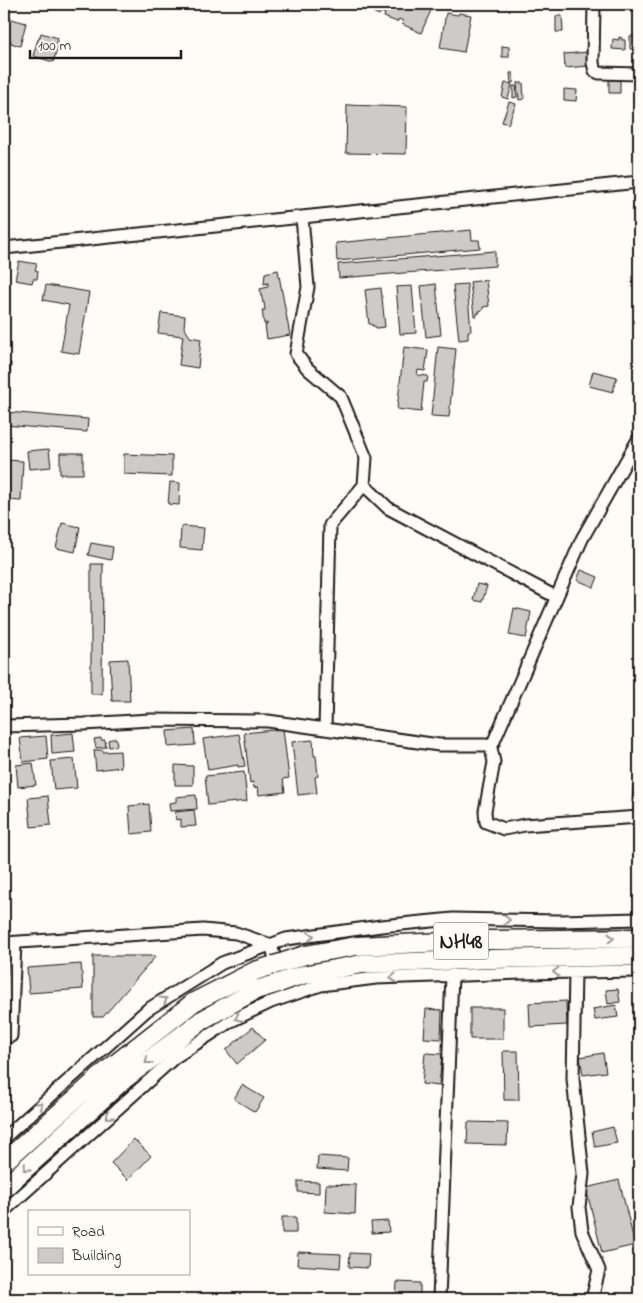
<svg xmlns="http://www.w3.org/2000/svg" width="643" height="1303" font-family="'Indie Flower',sans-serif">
  <rect width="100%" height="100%" fill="#fdfcf7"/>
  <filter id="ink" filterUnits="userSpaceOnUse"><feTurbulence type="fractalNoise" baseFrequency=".02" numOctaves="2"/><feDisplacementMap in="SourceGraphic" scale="10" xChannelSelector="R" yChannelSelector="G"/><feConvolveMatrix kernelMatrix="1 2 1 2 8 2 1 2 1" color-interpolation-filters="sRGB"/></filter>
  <g filter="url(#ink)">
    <path fill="#cccbc8" stroke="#1c1c1c" d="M367,4H422L432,8L421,33L402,24L403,21L399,19L397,22L384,17L385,14L381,12L379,15L365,8Z
      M545,4H565V9H545Z
      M631,4H639V12H630Z
      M446,13L458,15L459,13L471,15L464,52L440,48Z
      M556,16H562L563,32H556Z
      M4,17L26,23L20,46L11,43V41L4,39Z
      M41,33L58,38L56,43L59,44L53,62L33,56L38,39H39Z
      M630,36H639V49H630Z
      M619,37L622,38V40H625V50L612,49L613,39L619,40Z
      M502,46L509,47V57H502Z
      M588,52L589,66L565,68L564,54Z
      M510,73H513L514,82L511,83Z
      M609,80H620V93H609Z
      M505,83L512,84L508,99L502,97Z
      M517,83H523L524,99L519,100Z
      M513,86H516L517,97L513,98Z
      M564,89L577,90L576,101L564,100Z
      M509,102L516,104L508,124L502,122Z
      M347,105L407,107L406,154L346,153Z
      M471,230L472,240H479L480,248L337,261L336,243Z
      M495,251V266L339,278L338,264Z
      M19,261L37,264L35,270L38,271L37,279H33L32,283L15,280Z
      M278,270L290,335L267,339L265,325H267V323L264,324L262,310H265L264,302L263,303L260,289L268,287V283L264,284L265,273Z
      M486,280L489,306L483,307V310L479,311L480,313H477V316H474L470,282Z
      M436,284L441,335L426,337L421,286Z
      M467,284L471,331H468V339L459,340L453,285Z
      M46,285L89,292L79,354L61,351L69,305L43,300Z
      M412,286L416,333L400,334L396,287Z
      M381,288L385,327L376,328L375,326H372V324H369L365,290Z
      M161,313L185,316L184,327L190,337L201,339L198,368L179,365L183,336L158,333Z
      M404,347L428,350L425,371L418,370L417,375L428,376L427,382H424L421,412L397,409Z
      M438,347L456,349L449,417L431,416Z
      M4,363H11L7,412L88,419L87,432L4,425Z
      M593,371L617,377L613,392L589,386Z
      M49,449L51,467L29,469L27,451Z
      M60,453H83V474H60Z
      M124,454L172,456V476L124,474Z
      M4,460L23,461L21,501L4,500Z
      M170,482L180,483L179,505L168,504Z
      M62,523L80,527L75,552L56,548Z
      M181,526L204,528L202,550L180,548Z
      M91,543L113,547L111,560L88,555Z
      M91,564H103L102,694H91Z
      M581,570L598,577L594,587L577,580Z
      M477,584L487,586L482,602L473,600Z
      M514,608L531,612L526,638L509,635Z
      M128,659L130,701H112L110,660Z
      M194,729L195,745L168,747L167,731Z
      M283,729L289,778L283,779L285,792L259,795L258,787L254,788L253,782L250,783L244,733Z
      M73,733L75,752L52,754L51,735Z
      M239,734L245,766L238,767V765L208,770L203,739Z
      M46,736L48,759L23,762L20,738Z
      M101,738V740H105L106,747L96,748L94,739Z
      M116,738L117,746L109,747L108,740Z
      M313,740L314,756H316L318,776L315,777L317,793L298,795L292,742Z
      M94,750H103V752L120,751L121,767L96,770Z
      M74,759L77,788L54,790L51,761Z
      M33,763L36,785L18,787L16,765Z
      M175,765L193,766V785H175Z
      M4,771H7L8,779H4Z
      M244,772L247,801L208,805L205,776Z
      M4,783H7L8,793L4,794Z
      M633,786H639V803L632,802Z
      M196,795L197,809L170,811L169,803L176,802V797Z
      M48,796L51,825L31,827L28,798Z
      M4,802L9,846L4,847Z
      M149,804L151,832L131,834L129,806Z
      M194,810L196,826L181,827V819L176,820L175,812Z
      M93,956H156L103,1017H93Z
      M81,964L83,989L29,993L27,968Z
      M618,989L620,1002L608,1004L606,990Z
      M566,1001L567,1025L530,1027L529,1003Z
      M616,1005L618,1017L595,1020L593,1009Z
      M470,1008H503V1039H470Z
      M426,1009L442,1010L441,1039L424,1038Z
      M253,1027L265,1040L237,1064L226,1050Z
      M503,1051H518L519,1100H504Z
      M425,1053L442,1054L439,1086L422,1084Z
      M603,1053L606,1072L583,1075L580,1057Z
      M242,1085L264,1098L255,1112L234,1099Z
      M468,1122L508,1123L507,1145L467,1144Z
      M613,1127L617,1143L595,1147L592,1132Z
      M134,1139L151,1156L128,1180L111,1163Z
      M318,1156L348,1158L347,1171L317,1169Z
      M619,1180L635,1245L602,1253L586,1188Z
      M298,1181L319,1182V1193L298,1192Z
      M326,1184L356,1185L355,1214L325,1212Z
      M282,1217H296V1233H282Z
      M388,1221L389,1232L372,1233L371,1222Z
      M639,1244V1258L633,1248Z
      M298,1252L341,1254L340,1268L297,1265Z
      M350,1253L369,1254L368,1268L349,1267Z
      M397,1282L420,1283V1299H396Z"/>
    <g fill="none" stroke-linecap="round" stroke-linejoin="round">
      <g stroke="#1c1c1c" stroke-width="15">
        <path id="minor" d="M594,4L593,63L595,71L599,73L639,74
          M302,217L308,287L296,354L308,369L341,397L366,458L364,485L330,525L325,729
          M4,248L639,182
          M364,485L388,508L556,597
          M4,726L84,724L150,720L268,721L439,745H486L491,748L494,762L485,811L486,822L504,829L525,825L639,817
          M491,748L582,539L639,438
          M4,943L203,930L236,933L271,945L284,988
          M575,972L573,1079L583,1174L579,1207L582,1231L599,1270L592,1299
          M4,1036H11L15,943
          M4,1138L147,1010L222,963L286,939L381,926L453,919L560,921L639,919
          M4,1211L174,1058L231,1021L271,1002L321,985L376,978L522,973L639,971
          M439,1299L452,975"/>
      </g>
      <g stroke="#1c1c1c" stroke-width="21">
        <path id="highway" d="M284,962L305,955L356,946L489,940L639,938
          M290,979L303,975L362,964L491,959L639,956
          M4,1162L110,1068L194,1002L255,971L274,965
          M4,1188L122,1081L202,1020L256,990L279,983"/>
      </g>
      <use href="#minor" stroke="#fdfcf7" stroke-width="11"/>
      <use href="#highway" stroke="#fdfcf7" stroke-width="18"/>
      <g stroke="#1c1c1c" stroke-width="21" stroke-linecap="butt">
        <path id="highway-bridge" d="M274,965L284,962
          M279,983L290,979"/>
      </g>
      <use href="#highway-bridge" stroke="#fdfcf7" stroke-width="18"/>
    </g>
    <defs><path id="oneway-chevron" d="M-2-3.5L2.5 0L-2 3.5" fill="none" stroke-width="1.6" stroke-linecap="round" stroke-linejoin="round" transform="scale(1.25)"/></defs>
    <g stroke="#989794">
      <use href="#oneway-chevron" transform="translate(507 920) rotate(1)"/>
      <use href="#oneway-chevron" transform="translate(311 936) rotate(-8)"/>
      <use href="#oneway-chevron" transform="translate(611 938) rotate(-1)"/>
      <use href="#oneway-chevron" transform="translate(556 972) rotate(179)"/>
      <use href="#oneway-chevron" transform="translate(393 978) rotate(178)"/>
      <use href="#oneway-chevron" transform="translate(164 1000) rotate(-32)"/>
      <use href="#oneway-chevron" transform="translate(238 1018) rotate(154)"/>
      <use href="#oneway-chevron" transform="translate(148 1061) rotate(142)"/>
      <use href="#oneway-chevron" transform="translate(40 1105) rotate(-42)"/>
      <use href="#oneway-chevron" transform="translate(109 1116) rotate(138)"/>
      <use href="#oneway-chevron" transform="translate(26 1168) rotate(138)"/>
    </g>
  </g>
  <g text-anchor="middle" stroke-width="4.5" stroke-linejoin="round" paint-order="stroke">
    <rect fill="#fdfcf7" stroke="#605f5e" stroke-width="1" x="433.5" y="922.5" width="55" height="37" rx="4"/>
    <g font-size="21" font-weight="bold" fill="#1c1c1c">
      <text x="461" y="948">NH48</text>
    </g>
  </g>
  <rect width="643" height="1303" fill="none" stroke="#fdfcf7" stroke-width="20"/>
  <rect x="10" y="10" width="623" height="1283" fill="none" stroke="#1c1c1c" stroke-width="2" filter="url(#ink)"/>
  <rect x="28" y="1210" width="162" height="65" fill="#fdfcf7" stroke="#a3a29f"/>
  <rect x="38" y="1227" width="25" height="8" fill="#fdfcf7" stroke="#a3a29f"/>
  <text x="72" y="1236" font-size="15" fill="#1c1c1c">Road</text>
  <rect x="38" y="1248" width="25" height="15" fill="#cccbc8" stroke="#a3a29f"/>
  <text x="72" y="1260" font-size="15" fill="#1c1c1c">Building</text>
  <path d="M30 50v8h151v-8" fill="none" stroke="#1c1c1c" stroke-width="2.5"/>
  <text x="38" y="50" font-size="15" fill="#1c1c1c" stroke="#fdfcf7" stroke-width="4" paint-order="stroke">100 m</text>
</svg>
